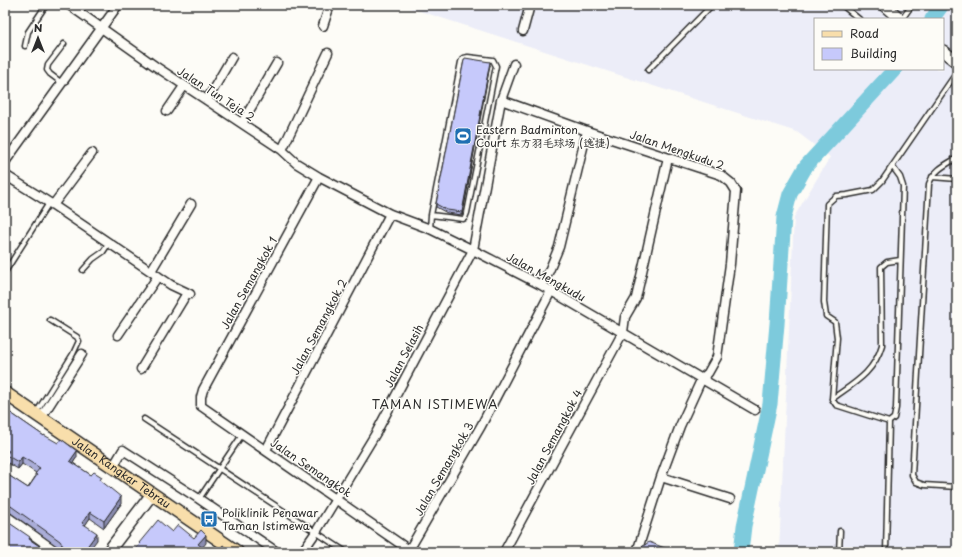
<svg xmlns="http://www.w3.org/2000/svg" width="962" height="557" font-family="'Playpen Sans','LXGW WenKai TC',sans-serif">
  <rect width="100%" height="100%" fill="#fdfcf7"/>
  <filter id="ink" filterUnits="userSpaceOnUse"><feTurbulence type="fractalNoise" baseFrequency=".025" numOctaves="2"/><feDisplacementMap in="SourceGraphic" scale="8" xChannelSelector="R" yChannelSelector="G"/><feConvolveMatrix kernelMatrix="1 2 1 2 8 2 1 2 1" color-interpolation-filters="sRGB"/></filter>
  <g filter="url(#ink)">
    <path fill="#ecedf8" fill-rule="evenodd" d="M401,5H957V552H779L794,217L830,157L797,132ZM815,19H943V69H815Z"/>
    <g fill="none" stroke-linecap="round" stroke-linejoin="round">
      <path stroke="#7dcadc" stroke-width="15" d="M932,19L942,5
        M741,552L744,526L770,404L777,324L784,217L790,194L806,166L895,69"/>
      <g stroke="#2b2b2b" stroke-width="7">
        <path id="lane" d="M842,5L859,19
          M902,19L912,5
          M25,46L28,32L46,5
          M648,70L712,5
          M62,83L50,74L47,70L48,65L64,44
          M957,158C945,165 934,170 929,184L912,475L916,482L924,485L957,487
          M892,166L900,177L903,186L896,408L894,418L889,422L836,405L832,399L837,338L835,322L826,316L824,302L827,204L836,196L847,195L873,190L882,181L957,72
          M932,177L957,179
          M430,229L431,215L463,219L465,218L467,213L496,66L493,60L468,57L463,58L461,62L431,215
          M83,270L93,259L103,252L109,243
          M5,272L49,203
          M832,399C854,383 874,373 882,345L881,267L887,262L900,260
          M36,413L73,354L79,341L77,337L50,320
          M144,419L346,552
          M199,499L242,435
          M839,552L840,531
          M886,552L889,422"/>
      </g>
      <g stroke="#2b2b2b" stroke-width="11">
        <path id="street" d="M69,5L155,66L282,150L296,163L319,177L390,214L430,229L473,250L541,285L755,410
          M323,26L330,5
          M523,31L530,5
          M207,100L232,57
          M501,100L587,131L721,175L731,183L736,191L730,264L717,357L708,373L702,378L680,426L661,477L637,552
          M167,111L184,86
          M242,123L277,63
          M282,150L328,53
          M5,162L118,5
          M5,175L53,205L171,285L190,294
          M319,177L203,390L201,397V406L412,552
          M53,205L92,153
          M151,271L191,204
          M541,285L549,271L559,247L587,131
          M118,335L158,276
          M141,369L187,293
          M41,418L82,354
          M266,450L390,214
          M113,467L123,450L199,499L277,552
          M661,477L730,499
          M5,515L57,552
          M409,550L481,426L551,291
          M302,552L316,532L376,433L473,250L501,100L514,64
          M504,552L623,332L625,317L636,298L668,158"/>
      </g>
      <g stroke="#2b2b2b" stroke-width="14">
        <path id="secondary" d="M884,5L900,19
          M943,51L957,62
          M108,552L152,494"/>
      </g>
      <g stroke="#2b2b2b" stroke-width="15">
        <g id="primary">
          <path id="s1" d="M5,393L237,552"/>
        </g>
      </g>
      <use href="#lane" stroke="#fdfcf7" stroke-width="4"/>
      <use href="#street" stroke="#fdfcf7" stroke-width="8"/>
      <use href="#secondary" stroke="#fdfcf7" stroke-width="11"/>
      <use href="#primary" stroke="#f8deab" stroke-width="12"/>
    </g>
    <path fill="#aaadd8" stroke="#2b2b2b" d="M490,65L463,213L462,215L447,213L436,207V204Z
      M5,409L44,436L77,457L73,463L91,475L102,482L121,504L104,528L90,518L85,525L97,540L61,549L8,511L5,510V473L28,488L35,477V474L36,473L22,464L18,469L6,462V456L5,455Z"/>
    <path fill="#8b8db0" stroke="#2b2b2b" d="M490,62V65L462,215V212Z
      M77,451V457L70,467V461Z
      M22,457V464L18,469V462Z
      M121,497V504L104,528V521Z
      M90,512V518L82,530V523Z
      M97,533V540L88,552H83Z
      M206,535V543L199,552L198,544Z"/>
    <path fill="#c6c9fb" stroke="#2b2b2b" d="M465,58L490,62L462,212L447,210L436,204L464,60Z
      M5,409L44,436V435L58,443L61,439L77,451L70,461L91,475L94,472L102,477L100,480L121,497L104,521L90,512L82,523L97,533L83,552H58L63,546L60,541L8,504L5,503V473L28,488L37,475L35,474L40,468L22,457L18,462L6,455L9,451L5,449V442L7,439L5,437Z
      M5,520L30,537L29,539L48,552H5Z
      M158,520L172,532L178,525L194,538L201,530L206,535L198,544L208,552H135L134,551L140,544L139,543Z
      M649,542L675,552H636V551Z
      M223,545L229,549L226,552H217Z"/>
  </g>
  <defs>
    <g id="stadium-square" transform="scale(0.9)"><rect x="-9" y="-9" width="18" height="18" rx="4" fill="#1f6fb2" stroke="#fdfcf7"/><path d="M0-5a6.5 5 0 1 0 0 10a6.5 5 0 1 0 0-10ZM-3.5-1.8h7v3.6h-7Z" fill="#fff"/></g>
    <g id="bus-square" transform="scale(0.9)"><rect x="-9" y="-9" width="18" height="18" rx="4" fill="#1f6fb2" stroke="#fdfcf7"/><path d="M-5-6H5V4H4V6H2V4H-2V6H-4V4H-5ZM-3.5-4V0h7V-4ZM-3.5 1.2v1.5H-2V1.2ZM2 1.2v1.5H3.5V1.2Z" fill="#fff"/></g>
  </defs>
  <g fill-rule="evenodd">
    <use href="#stadium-square" x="463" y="136"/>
    <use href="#bus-square" x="209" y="519"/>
  </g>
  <g text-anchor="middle" stroke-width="3" stroke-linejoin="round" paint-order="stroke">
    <g font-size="11" fill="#2b2b2b" stroke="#fdfcf7">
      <text transform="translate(216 94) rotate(33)" y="4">Jalan Tun Teja 2</text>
      <text transform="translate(677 150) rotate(19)" y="4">Jalan Mengkudu 2</text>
      <text transform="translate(546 277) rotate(29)" y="4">Jalan Mengkudu</text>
      <text transform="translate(249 283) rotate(-61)" y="4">Jalan Semangkok 1</text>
      <text transform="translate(319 327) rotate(-62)" y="4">Jalan Semangkok 2</text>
      <text transform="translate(404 356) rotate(-62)" y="4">Jalan Selasih</text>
      <text transform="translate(554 437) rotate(-62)" y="4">Jalan Semangkok 4</text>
      <text transform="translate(311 468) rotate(34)" y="4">Jalan Semangkok</text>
      <text transform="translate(444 469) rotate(-60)" y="4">Jalan Semangkok 3</text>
      <text dy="4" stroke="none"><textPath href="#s1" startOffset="141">Jalan Kangkar Tebrau</textPath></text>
    </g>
    <g font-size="11" fill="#2b2b2b" stroke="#fdfcf7" text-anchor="start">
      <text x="476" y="134">Eastern Badminton<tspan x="476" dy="13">Court 东方羽毛球场 (逸捷)</tspan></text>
      <text x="222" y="517">Poliklinik Penawar<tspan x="222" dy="13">Taman Istimewa</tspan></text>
    </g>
    <g font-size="12" letter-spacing="1" fill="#2b2b2b" stroke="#fdfcf7">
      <text x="435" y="409">TAMAN ISTIMEWA</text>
    </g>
  </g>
  <rect width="962" height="557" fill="none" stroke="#fdfcf7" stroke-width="20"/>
  <rect x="10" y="10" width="942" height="537" fill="none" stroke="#2b2b2b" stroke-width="1.5" filter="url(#ink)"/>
  <rect x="814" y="18" width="130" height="52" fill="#fdfcf7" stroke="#a9a8a5"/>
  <rect x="822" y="31" width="20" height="6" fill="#f8deab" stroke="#a9a8a5"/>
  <text x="850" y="38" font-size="12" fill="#2b2b2b">Road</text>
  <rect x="822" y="48" width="20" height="12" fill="#c6c9fb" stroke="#a9a8a5"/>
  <text x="850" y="58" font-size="12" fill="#2b2b2b">Building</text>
  <g transform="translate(38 38)" stroke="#fdfcf7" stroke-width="3" paint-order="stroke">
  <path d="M0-3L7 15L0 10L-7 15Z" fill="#2b2b2b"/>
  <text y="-6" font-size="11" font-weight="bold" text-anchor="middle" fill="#2b2b2b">N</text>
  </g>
</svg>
